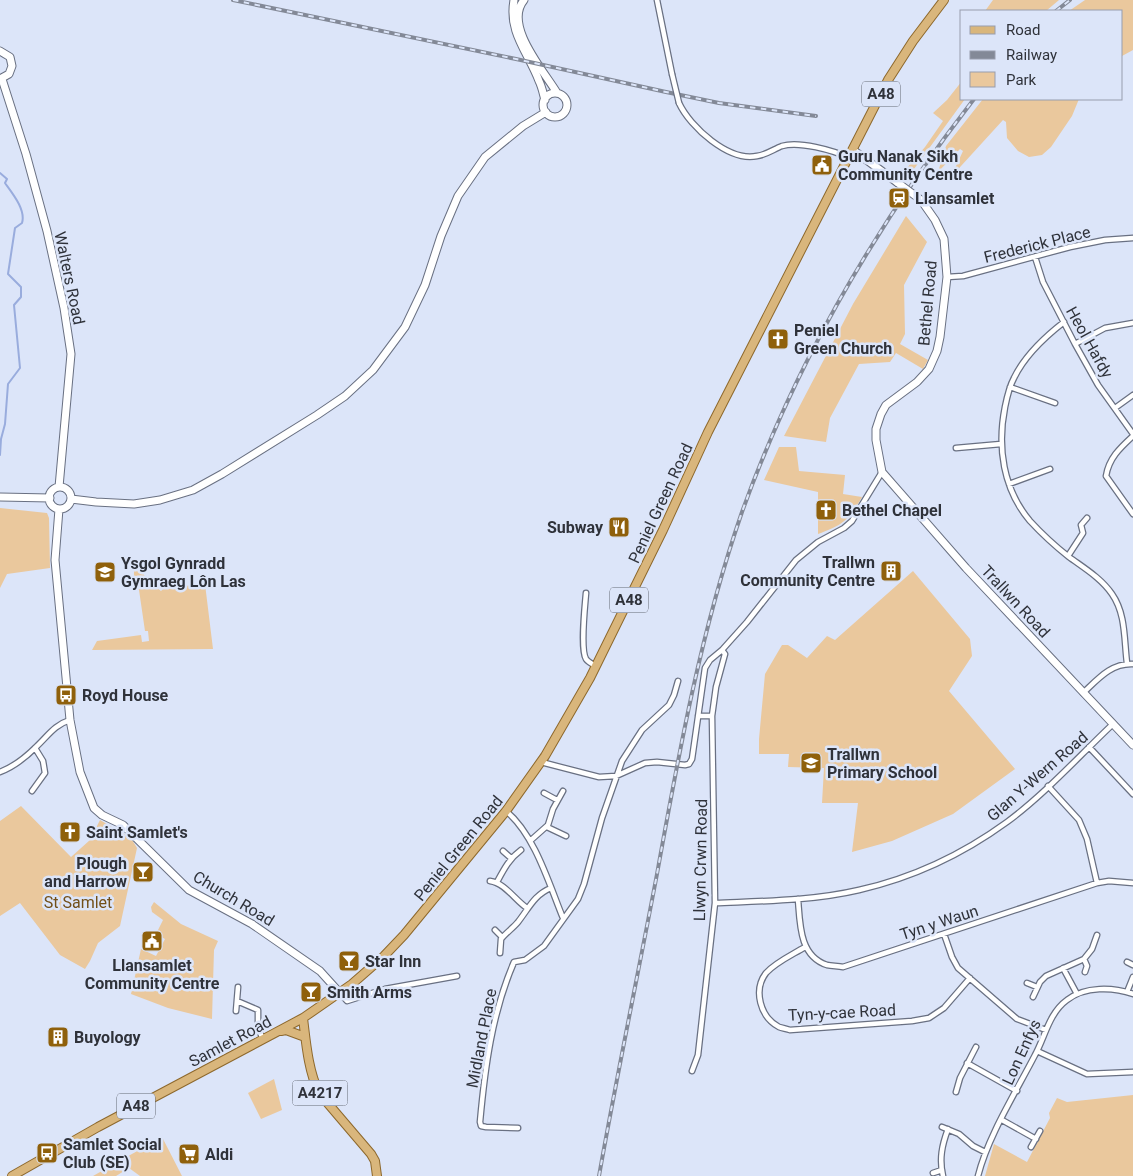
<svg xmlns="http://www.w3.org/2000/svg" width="1133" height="1176" font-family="Roboto,sans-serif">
  <rect width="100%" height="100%" fill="#dce5f9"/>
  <path fill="#eac89d" d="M993,0H1059L1046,11H985Z
    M1085,0H1133V50L1122,56V11H1069Z
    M962,81V99H965L906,180L900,176L925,147L943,121L933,113L947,100Z
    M983,99H1079L1072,116L1051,147L1042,155L1029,157L1018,151L1007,138L1006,122L1003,120L951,177L963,151L960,149L938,172L946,146Z
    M906,216L927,242L904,285L905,334L900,344L928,360L923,369L896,353L890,362L859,364L830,418L826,442L784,436L853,304Z
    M779,447H796L799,471L845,475L843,494L862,497C849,520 843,525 818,534V492L764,480Z
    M0,508L47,513L49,518L50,568L7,574L0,588Z
    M141,570L147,580L161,591L164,588L205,584L213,649L92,650L97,641L141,635L142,642L149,641L148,631H145L139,590L134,583V571Z
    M913,571L970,639L972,656L949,691L1015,769L953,814L892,841L852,852L858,803H822L824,768L788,767L789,754H759V739L765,674L782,645H788L807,658L827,636L835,640Z
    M21,806L71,857L90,840L100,820L131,838L137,848L120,926L98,943L90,961L85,969L60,955L20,903L0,916V821Z
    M154,902L181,924L218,941L214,950L212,1019L168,1008L131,994L141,949L156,956L165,939L156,934L163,920L152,912L151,907Z
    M274,1079L282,1110L261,1119L248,1093Z
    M1133,1095V1176H985L994,1144L1027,1162L1050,1118L1049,1113L1057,1098L1067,1102Z
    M162,1137L182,1176H140L129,1168L116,1176H93Z"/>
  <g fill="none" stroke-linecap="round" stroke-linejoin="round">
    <path stroke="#99acdd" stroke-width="2" d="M0,173L7,179L5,183C13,194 26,210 22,223L15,228L8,274L21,287V297L14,305L20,368L8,384L5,424L1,439L0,455"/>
    <g stroke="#697082" stroke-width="7">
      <path id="street" d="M657,0L672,74
        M679,103C690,127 729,162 757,156C766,155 774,149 782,146C799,141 833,150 849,158
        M1035,257L1043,282L1075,344L1098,385L1133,434
        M947,277L963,276L1070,247L1105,240L1133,238
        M1064,322C1046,336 1024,357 1014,378C1009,387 1007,397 1005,407C997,447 1003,489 1030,521C1042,534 1055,546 1069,557C1084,568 1101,578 1112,594C1126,614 1124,640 1127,663
        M1075,344L1105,328L1133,323
        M1010,387L1055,403
        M1115,408L1133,395
        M1133,436C1120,448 1109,458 1106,476L1133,514
        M956,448L1001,444
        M1009,484L1050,469
        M1068,556L1083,533L1081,525L1087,518
        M586,593C585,606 580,649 586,659C588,662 592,664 596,666
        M1083,693C1098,679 1111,663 1133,664
        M698,716H712
        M1089,747L1133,794
        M541,762L599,777L616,776L645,763L657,762L685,765L689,764L692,759L705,668L710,660L722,650L747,622L796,560L818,542L844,528L852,521L882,472
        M0,772C13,767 26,757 36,747C48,736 54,725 70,720
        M1048,786L1079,820L1087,839L1097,883
        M32,791L45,773L43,761L35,748
        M544,793L557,800
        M506,811C535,835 549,884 563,918
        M547,827L566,836
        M530,841L548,825L553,809L563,791
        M503,851L511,858
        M490,881C505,883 515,900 527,908
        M497,882C504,869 509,859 521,850
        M798,899C800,923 799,956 827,965C832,966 838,966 843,967L1097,883L1109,881L1133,883
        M715,903C763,901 812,901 859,890C912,878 963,854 1007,822C1045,794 1079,756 1113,724
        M495,930L502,937
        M944,934L952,957L958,968L1017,1019L1046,1030
        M805,947C792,955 776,962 766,973C753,990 760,1017 779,1027C782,1028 787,1029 790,1030L912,1021L929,1018L944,1008L970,978
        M500,953L501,939C506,933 513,928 518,922C529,908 534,895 551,888
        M1084,959L1087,966L1085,972
        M1127,962L1133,965
        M1063,968L1077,994
        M1027,983L1037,987
        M339,992L347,1001L385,989L457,976
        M1127,992L1133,977
        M1033,997L1040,982L1046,976L1084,959L1092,949L1097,935
        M237,1001L258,1010V1028L263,1039
        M236,1011L238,987
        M1037,1051L1087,1074L1133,1072
        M967,1063L1017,1091
        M692,1071L698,1055L715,903L712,716L716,687L725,654L722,650
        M956,1092L960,1078L976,1047
        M1002,1120L1036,1139
        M942,1127L959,1134L973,1146L985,1152
        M518,1128L486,1127L481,1126L480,1122C485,1067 492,1013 514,962L525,960L544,946L578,899L584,884L602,818L622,761L642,730L669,705L674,695L678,681
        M1031,1147L1040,1131
        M933,1173L942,1170
        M943,1176C939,1159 942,1145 948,1129
        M978,1176C988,1136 1016,1092 1035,1055C1045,1037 1049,1013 1067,1000C1085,986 1113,987 1133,994"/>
    </g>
    <g stroke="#697082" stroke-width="9">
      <path id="secondary" d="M514,0C508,33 528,52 539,81C542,87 543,93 545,100
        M524,0C503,25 544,71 557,93
        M0,51L10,57L12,66L9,74L0,79
        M2,79L26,154L47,231L64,308L71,354L59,487
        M543 105a12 12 0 1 1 24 0a12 12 0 1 1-24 0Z
        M853,150L898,183
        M921,200L935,220L944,239L947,277L940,337L937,351L929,369L917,382L886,405L881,414L876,429V440L882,472L966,568L1133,745
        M49 498a11 11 0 1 1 22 0a11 11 0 1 1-22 0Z
        M0,497L50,498
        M71,499L96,502L134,504L160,500L193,490L222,474L317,415L345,396L373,370L405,327L425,285L441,236L458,196L485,157L523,126L546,112
        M59,509L55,560L70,720L80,772L94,808L102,815L123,825L189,890L252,924L320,971L339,992"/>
    </g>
    <g stroke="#8d682c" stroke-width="10">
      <path id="primary" d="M303,1018C306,1042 308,1070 319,1093L371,1154L375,1161L377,1176
        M281,1031L286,1030L305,1037
        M12,1176L98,1127L303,1018L352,984L384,956L404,935L506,811L545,756L590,678L663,530L708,432L888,80L913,41L944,0"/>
    </g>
    <use href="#street" stroke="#fff" stroke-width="4.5"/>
    <use href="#secondary" stroke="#fff" stroke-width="7"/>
    <use href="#primary" stroke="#d9b67c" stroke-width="8"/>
    <g stroke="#838997" stroke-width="4">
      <path id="rail" d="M233,0L516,59L666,92L719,103L816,116
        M1056,11L1070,0
        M599,1176C617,1075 638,974 657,874C679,752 701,630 742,512C796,362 876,225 974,99"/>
    </g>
    <use href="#rail" stroke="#dce5f9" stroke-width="2" stroke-dasharray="5.5" stroke-linecap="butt"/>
    <g stroke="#697082" stroke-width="7" stroke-linecap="butt">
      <path id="street-bridge" d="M672,74L679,103"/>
    </g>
    <g stroke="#697082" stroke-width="9" stroke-linecap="butt">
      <path id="secondary-bridge" d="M898,183L921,200"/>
    </g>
    <use href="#street-bridge" stroke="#fff" stroke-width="4.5"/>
    <use href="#secondary-bridge" stroke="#fff" stroke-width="7"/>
  </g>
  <defs>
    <g id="civic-square" transform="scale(1.125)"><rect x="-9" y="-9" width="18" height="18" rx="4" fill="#8f600b" stroke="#dce5f9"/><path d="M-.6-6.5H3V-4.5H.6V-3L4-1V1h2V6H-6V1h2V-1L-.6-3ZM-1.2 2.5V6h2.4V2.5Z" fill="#fff"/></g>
    <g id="station-square" transform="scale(1.125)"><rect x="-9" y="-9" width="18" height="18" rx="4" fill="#8f600b" stroke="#dce5f9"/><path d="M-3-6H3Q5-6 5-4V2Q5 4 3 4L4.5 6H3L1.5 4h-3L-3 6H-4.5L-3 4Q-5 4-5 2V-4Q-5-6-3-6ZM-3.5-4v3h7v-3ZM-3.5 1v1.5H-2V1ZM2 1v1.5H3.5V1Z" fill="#fff"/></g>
    <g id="church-square" transform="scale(1.125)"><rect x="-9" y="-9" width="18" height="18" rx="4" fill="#8f600b" stroke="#dce5f9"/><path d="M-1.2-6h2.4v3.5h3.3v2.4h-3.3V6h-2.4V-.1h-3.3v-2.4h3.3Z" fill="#fff"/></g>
    <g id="restaurant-square" transform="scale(1.125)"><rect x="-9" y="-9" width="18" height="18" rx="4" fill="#8f600b" stroke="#dce5f9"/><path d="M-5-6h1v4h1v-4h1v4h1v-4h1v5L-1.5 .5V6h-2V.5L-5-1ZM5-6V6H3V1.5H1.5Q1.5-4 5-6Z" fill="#fff"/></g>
    <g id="building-square" transform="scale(1.125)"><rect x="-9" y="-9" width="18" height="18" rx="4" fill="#8f600b" stroke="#dce5f9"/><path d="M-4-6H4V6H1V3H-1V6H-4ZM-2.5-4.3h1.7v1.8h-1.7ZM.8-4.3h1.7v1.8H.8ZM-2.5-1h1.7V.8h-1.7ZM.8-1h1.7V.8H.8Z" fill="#fff"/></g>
    <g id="school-square" transform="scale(1.125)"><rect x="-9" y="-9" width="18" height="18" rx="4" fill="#8f600b" stroke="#dce5f9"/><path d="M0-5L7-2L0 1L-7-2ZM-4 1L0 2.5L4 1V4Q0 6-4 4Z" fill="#fff"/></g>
    <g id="bus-square" transform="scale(1.125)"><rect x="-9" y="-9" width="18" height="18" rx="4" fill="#8f600b" stroke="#dce5f9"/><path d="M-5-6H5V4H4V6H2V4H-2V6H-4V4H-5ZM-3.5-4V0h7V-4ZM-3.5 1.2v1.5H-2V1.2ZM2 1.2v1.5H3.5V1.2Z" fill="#fff"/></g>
    <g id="bar-square" transform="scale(1.125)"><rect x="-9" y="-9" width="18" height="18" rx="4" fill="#8f600b" stroke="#dce5f9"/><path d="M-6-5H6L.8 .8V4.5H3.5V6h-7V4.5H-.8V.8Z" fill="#fff"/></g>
    <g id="supermarket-square" transform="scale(1.125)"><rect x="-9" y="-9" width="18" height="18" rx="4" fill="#8f600b" stroke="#dce5f9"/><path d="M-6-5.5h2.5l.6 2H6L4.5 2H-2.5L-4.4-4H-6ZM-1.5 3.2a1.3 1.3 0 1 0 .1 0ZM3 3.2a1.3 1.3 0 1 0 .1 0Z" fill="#fff"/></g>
  </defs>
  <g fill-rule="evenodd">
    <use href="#civic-square" x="822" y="165"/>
    <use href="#station-square" x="899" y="198"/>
    <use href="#church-square" x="778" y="339"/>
    <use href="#church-square" x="826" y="510"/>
    <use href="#restaurant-square" x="619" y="527"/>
    <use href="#building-square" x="891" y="571"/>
    <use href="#school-square" x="105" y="572"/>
    <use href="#bus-square" x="66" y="695"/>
    <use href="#school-square" x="811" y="763"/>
    <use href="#church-square" x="70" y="832"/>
    <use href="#bar-square" x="143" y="872"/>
    <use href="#civic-square" x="152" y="941"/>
    <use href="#bar-square" x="349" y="961"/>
    <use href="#bar-square" x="311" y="992"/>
    <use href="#building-square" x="58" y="1037"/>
    <use href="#bus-square" x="47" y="1153"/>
    <use href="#supermarket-square" x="189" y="1154"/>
  </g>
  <g text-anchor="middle" stroke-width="5" stroke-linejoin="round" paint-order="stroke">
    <g fill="#dce5f9" stroke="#636873" stroke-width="1">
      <rect x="862" y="81.5" width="38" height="25" rx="4"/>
      <rect x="610" y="587.5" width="38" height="25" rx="4"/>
      <rect x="292.5" y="1080.5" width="55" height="25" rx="4"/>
      <rect x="117" y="1093.5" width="38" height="25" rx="4"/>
    </g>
    <g font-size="15" font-weight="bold" fill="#2f323a">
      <text x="881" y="99">A48</text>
      <text x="629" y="605">A48</text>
      <text x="320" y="1098">A4217</text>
      <text x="136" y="1111">A48</text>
    </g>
    <g font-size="16" font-weight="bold" fill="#2f323a" stroke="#dce5f9" text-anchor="start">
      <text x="838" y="162">Guru Nanak Sikh<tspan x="838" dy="18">Community Centre</tspan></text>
      <text x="915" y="204">Llansamlet</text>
      <text x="794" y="336">Peniel<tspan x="794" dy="18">Green Church</tspan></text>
      <text x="842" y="516">Bethel Chapel</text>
      <text x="603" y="533" text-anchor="end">Subway</text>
      <text x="875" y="568" text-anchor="end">Trallwn<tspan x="875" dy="18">Community Centre</tspan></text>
      <text x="121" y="569">Ysgol Gynradd<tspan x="121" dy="18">Gymraeg Lôn Las</tspan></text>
      <text x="82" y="701">Royd House</text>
      <text x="827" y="760">Trallwn<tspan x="827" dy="18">Primary School</tspan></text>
      <text x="86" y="838">Saint Samlet's</text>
      <text x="127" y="869" text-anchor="end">Plough<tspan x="127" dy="18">and Harrow</tspan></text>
      <text x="365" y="967">Star Inn</text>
      <text x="152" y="971" text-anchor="middle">Llansamlet<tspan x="152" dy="18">Community Centre</tspan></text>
      <text x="327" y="998">Smith Arms</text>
      <text x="74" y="1043">Buyology</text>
      <text x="63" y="1150">Samlet Social<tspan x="63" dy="18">Club (SE)</tspan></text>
      <text x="205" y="1160">Aldi</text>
    </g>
    <g font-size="16" fill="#2f323a" stroke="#dce5f9">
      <text transform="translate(1037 244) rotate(-14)" y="6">Frederick Place</text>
      <text transform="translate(70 278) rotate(78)" y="6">Walters Road</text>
      <text transform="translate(927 303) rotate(-85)" y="6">Bethel Road</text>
      <text transform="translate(1090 342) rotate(61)" y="6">Heol Hafdy</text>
      <text transform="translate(660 503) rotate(-65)" y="6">Peniel Green Road</text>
      <text transform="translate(1016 601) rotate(47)" y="6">Trallwn Road</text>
      <text transform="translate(1037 776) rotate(-41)" y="6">Glan Y-Wern Road</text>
      <text transform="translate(458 848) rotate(-51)" y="6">Peniel Green Road</text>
      <text transform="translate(700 860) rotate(-89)" y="6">Llwyn Crwn Road</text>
      <text transform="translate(234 898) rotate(31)" y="6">Church Road</text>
      <text transform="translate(939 922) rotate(-18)" y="6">Tyn y Waun</text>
      <text transform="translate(842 1012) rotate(-3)" y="6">Tyn-y-cae Road</text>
      <text transform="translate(481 1038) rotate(-79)" y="6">Midland Place</text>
      <text transform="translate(230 1041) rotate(-28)" y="6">Samlet Road</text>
      <text transform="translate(1021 1052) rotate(-65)" y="6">Lon Enfys</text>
    </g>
    <g font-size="16" fill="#724f18" stroke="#dce5f9">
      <text x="78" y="908">St Samlet</text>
    </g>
  </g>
  <rect x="960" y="10" width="162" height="90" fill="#dce5f9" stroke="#979dad"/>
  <rect x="970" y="26" width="25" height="8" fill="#d9b67c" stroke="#979dad"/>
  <text x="1006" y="35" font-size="15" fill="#2f323a">Road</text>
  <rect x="970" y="51" width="25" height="8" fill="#838997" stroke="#979dad"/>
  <text x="1006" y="60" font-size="15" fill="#2f323a">Railway</text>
  <rect x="970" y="72" width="25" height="15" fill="#eac89d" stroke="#979dad"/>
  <text x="1006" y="85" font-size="15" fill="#2f323a">Park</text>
</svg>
